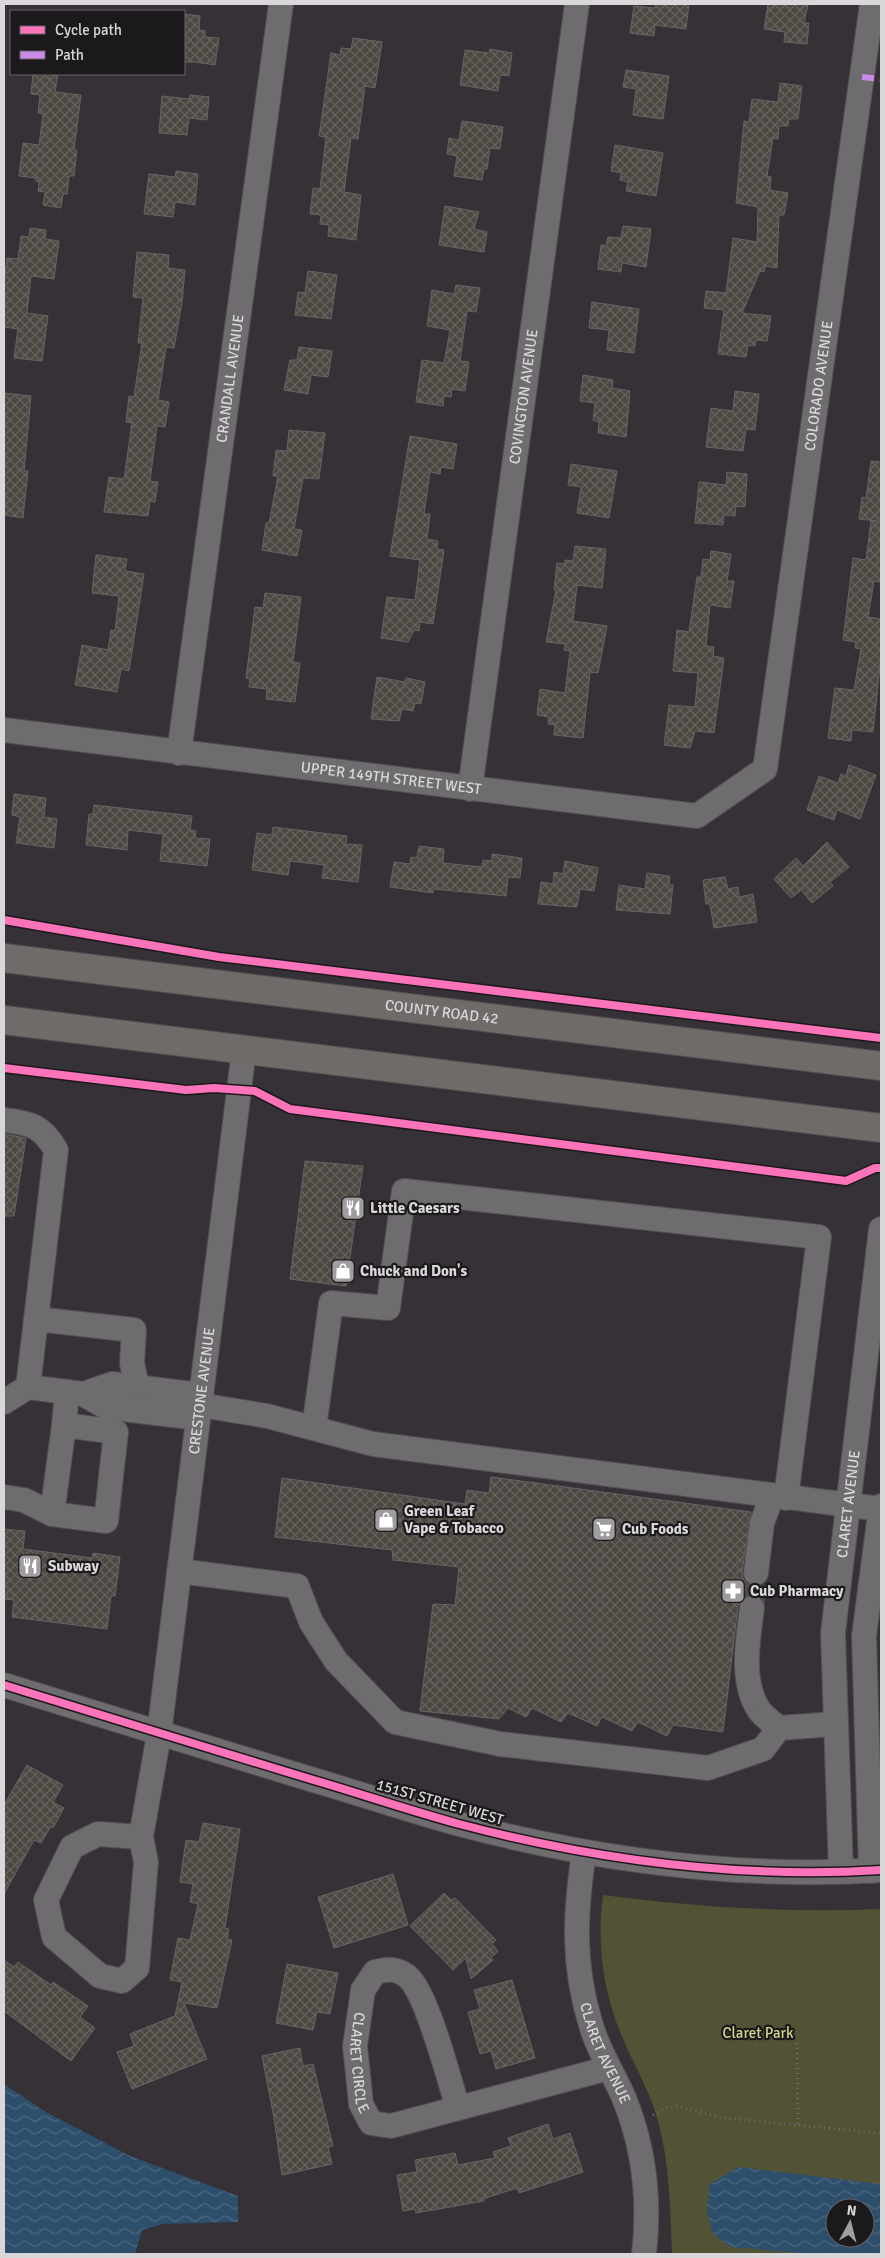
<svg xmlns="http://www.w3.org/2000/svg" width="885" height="2258" font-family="Signika,sans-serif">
  <defs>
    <pattern id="water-waves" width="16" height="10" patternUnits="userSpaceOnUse" patternTransform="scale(1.25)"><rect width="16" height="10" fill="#2e4f6b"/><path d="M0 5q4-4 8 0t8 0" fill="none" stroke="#4c6880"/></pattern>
    <pattern id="building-cross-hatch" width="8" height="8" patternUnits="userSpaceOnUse" patternTransform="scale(1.25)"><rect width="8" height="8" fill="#4e4843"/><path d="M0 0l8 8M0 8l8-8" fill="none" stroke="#67625e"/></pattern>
  </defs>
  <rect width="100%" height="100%" fill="#353136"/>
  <path fill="#515334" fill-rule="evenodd" d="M603,1895C696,1907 788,1913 881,1909V2254H672C670,2210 670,2164 658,2121C651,2095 638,2072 627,2048C604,1999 596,1948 603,1895ZM835,2208H865V2238H835Z"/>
  <path fill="url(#water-waves)" fill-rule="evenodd" d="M4,2084L46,2112L130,2156L238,2196V2222L163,2224L142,2230L135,2254H4Z
    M738,2167L881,2184V2254H814L730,2247L713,2234L707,2212L709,2185ZM835,2208H865V2238H835Z"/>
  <path fill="url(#building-cross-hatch)" stroke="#676465" d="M656,4H689L686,29L655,25L654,36L630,33L634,6L655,8Z
    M768,4H808L804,23H809L807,44L784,42L785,32L764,29Z
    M184,14L200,16L199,30L205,31V37L219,38L215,65L195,62H184Z
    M353,38L382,42L375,88L365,86L358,139L351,138L344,192L361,195L356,240L328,236L329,225L320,224L321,215L310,214L313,188L320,189L326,137L319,136L331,53L340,55L341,48L351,49Z
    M490,49L512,53L509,76L500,75L498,91L460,85L465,50L489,53Z
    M626,70L669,76L663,119L633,115L636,89L623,87Z
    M33,74H58L55,92L81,95L74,150H77L74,176H69L67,194H63L61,208L43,205L45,192L38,191L39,182L36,181V178L19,176L23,143L39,145L43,114L38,113L40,95L31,94Z
    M780,83L802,86L798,119H789L788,126H779L778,139L773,138L767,176L771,177L770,190L788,193L784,215H779L777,268L765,266L764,272L760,271L742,313L771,316L767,341L756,340L755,346L748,345L746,357L718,354L724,310L704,308L706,291L726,293L733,238L757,242L758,207L736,203L744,121L749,122L752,99L778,102Z
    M190,95L209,97L207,120L189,118L187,135L159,133L162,96L189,99Z
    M462,121L503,127L500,149L490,148L487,169H484L482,180L454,176L457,156L447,154L449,138L459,140Z
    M615,145L663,153L656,196L626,191L628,182L620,180L621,173L611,171Z
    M176,171L198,174L195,205L175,202L173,217L144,214L149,174L175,177Z
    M445,206L479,212L474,229L487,232L484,252L439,245Z
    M623,226L651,229L646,267L622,263L621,272L598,269L601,245L606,246L608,237L621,238Z
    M30,228L46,230L45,239L59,241L54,279L31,276L27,313L48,316L42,361L14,358L18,329L4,327V285L7,258L18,259L21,236L29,237Z
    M137,252L169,255L168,268L185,270L182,302L174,348L166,347L158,400L169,402L165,427L157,426L150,481L158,482L155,502L150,501L148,516L104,512L109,477L124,479L132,423L126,422L129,396L134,397L142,343H138L143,298L133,297Z
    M308,271L337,275L331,319L295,315L298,292L305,293Z
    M456,285L480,288L476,312L467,311L460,361L469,362L465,391L452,389L451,397L444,396L443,406L416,402L422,360L444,363L450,330L427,326L432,290L454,294Z
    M592,302L639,309L634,353L607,350L609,330L589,328Z
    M299,347L332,351L328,377L311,375L308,394L284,390L290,360H297Z
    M583,375L613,380L612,388L630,391L626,437L598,433L599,422L593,420L595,403L580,401Z
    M735,391L759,394L755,430L746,429L743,451L706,447L711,408L733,411Z
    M4,393L31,396L24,471H28L23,518L4,515Z
    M289,430L325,433L319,479L303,478L294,529L302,530L297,556L262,550L266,523H269L278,476H273L276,450L287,451Z
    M410,436L457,444L453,469L441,467L440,474L430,472L424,514H430L427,539L438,541L437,549L444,550L433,624L420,622L419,631L414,630L408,642L381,638L387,597L415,600L420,560L390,556Z
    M871,461L881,462V582L874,581L868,617L881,619V656L873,732L852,730L851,741L828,738L835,688L854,690L861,649L855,648L856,642L843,640L853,558L866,560L871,521H877L859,519L862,497L866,498Z
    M571,464L617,471L609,518L577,513L581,487L568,485Z
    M727,472L747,474L745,507L736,506L735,516L724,515L723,525L695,523L699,482L726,485Z
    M575,546L606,549L602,588L577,585L573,621L607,626L598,673L590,672L583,738L554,735L555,725L548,724L549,717L537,715L540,689L565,693L570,651L564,650L565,644L546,642L556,590H554L557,563L564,564L565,560L573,561Z
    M711,551L731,554L727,581H734L730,608L710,605L706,646L714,647L713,656L724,658L714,733L695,731L690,748L664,745L669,705L695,707L698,673L673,671L677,630L689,632L697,577H701L703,559L710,560Z
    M96,555L127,559L125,571L144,574L129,671L121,669L117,692L75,685L82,645L108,650L111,630L115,631L119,596L92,593Z
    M265,593L301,597L293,662L300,663L295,702L266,699L267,689L249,687L250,679L246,678L255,607L263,608Z
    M377,677L405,682L406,678L425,682L421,704L415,703L413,711L402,709L399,721L371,719Z
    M849,765L876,775L860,819L837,810L834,820L807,810L819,776L838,783L841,774L846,776Z
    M14,794L46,798L44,817L57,819L54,848L16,843L20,817L12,815Z
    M94,805L192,816L190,830L196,831L195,838L210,839L207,866L160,861L163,834L128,830L127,850L86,845L89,814H93Z
    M273,827L347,836L346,844L362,845L358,882L322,878L324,865L290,861L288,875L252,870L257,833L272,835Z
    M827,842L849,867L830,882L833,886L812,903L801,890L791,898L774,879L796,858L803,866Z
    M419,846L444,849L443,863L482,867L483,860L492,861V854L522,858L520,878L508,877L506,896L434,889L433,893L390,887L394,862L410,864L411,857L417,858Z
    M565,861L598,868L594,891L580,889L577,907L538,904L541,882L553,884L554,872L563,874Z
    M647,873L670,876L669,885H673L670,914L616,910L619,885L645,889Z
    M725,877L728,889L738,887L739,897L753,894L757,922L714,928L710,904H706L703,880Z
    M4,1134L26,1138L14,1216H4Z
    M305,1161L363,1166L346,1286L290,1279Z
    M491,1477L751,1512L742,1572L743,1578L747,1584L754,1587L753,1594L741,1599L738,1606L723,1732L673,1725L667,1736L638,1722L632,1731L602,1717L597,1726L568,1713L561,1722L532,1708L526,1717L508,1708L499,1719L420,1711L433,1604L455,1605L459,1567L393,1560L392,1550L275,1537L282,1478L465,1504L467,1490L489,1493Z
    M4,1529L25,1531L23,1549L92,1558L93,1553L120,1557L115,1596H111L107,1629L12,1617L14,1600L4,1599Z
    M27,1765L63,1785L53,1802L64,1808L53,1828L51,1826L41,1843L34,1840L4,1894V1805Z
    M203,1823L240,1829L225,1928L229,1929L227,1939L232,1940L217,2008L184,2003L207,2059L132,2089L117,2052L134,2046L130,2034L175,2016L182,1982L170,1980L178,1938L190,1940L198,1904L190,1902L193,1884L180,1882L186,1840L199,1842Z
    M393,1874L408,1925L334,1948L318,1897Z
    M444,1893L451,1900L455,1898L496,1940L492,1944L498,1951L491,1958L493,1960L471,1979L466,1958L453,1970L410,1926Z
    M4,1960L14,1967L18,1962L51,1985L53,1982L88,2006L80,2017L95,2028L71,2061L4,2011Z
    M287,1964L338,1973L330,2014L317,2012L313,2030L276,2023Z
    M512,1980L535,2058L496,2069L491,2051L480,2054L468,2012L480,2009L474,1990Z
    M300,2048L303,2066L313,2064L333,2146L328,2147L332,2164L282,2175L274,2118L262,2056Z
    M548,2124L553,2139L570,2133L583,2172L519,2193L517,2188L483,2199L484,2201L416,2213L415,2209L403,2211L397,2175L417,2172L415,2160L455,2153L458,2165L495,2158L493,2152L511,2146L508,2138Z"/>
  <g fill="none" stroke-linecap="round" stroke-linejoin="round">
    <path stroke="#4e4a4f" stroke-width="24" stroke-dasharray="24 12" stroke-linecap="butt" d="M752,1608L756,1573"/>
    <g stroke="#524f53" stroke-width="26">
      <g id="minor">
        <path id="s1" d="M4,730L697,816L765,769L872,4"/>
        <path id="s2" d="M179,753L281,4"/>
        <path id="s3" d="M470,789L577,4"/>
        <path d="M4,1120C31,1123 42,1126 56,1150L28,1387L83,1394L112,1384L200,1395"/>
        <path d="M36,1319L134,1330L132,1363L137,1387"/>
        <path d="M83,1394L106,1407L198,1418"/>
        <path d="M4,1402L28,1387"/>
        <path d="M200,1405L267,1416L373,1444L881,1509"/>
        <path d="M314,1428L331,1303L388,1308L404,1191L819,1237L786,1498"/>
        <path d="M4,1497L24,1500L52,1514L106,1521L116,1432L64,1425L67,1392"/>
        <path d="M52,1514L64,1425"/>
        <path d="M179,1571L297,1586L311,1622L336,1661L395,1722L500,1744L708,1768L763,1749L779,1728L835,1724"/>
        <path d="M756,1573L762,1523L772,1496"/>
        <path d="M752,1608C748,1639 740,1682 759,1710C764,1717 773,1723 779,1728"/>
        <path d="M4,1685C105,1717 206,1747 307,1778C358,1793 408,1810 459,1824C596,1860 740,1879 881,1870"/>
        <path id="s4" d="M141,1837L98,1834L72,1847L46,1900L54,1937L100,1976L122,1981L137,1968L146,1862L141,1837L159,1734L244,1050"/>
        <path id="s5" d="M584,1852C575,1913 572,1964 591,2025C598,2050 613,2073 624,2098C644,2147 650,2201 644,2254"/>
        <path id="s6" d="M841,1871L833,1633L881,1229"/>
        <path d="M871,1871L864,1636L881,1506"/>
        <path id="s7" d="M458,2108C449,2080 427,1992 407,1976C396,1968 387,1969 375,1972L363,1990L355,2046L361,2104L371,2123L391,2126L609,2068"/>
      </g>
    </g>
    <g stroke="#524f53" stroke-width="30">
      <g id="highway">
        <path id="s8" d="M4,958L881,1066"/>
        <path d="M4,1020L881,1128"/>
      </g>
    </g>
    <path stroke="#706d71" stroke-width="3" stroke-dasharray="1 4" stroke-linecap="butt" d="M797,2043L798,2125
      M653,2115L666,2108L678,2106L722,2118L881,2133"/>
    <use href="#minor" stroke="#6f6c6f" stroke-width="24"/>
    <use href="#highway" stroke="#706b69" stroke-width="28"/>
    <path stroke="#ca8be6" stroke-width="6" stroke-dasharray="12 6" stroke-linecap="butt" d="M862,77L881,79"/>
    <g stroke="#1c191c" stroke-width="11">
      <path id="cycleway" d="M4,920L219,957L881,1038
        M4,1068L186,1090L214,1088L255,1091L290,1109L846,1181L875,1168H881
        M4,1685C105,1717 206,1747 307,1778C358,1793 408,1810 459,1824C596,1860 740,1879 881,1870"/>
    </g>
    <use href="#cycleway" stroke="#fb73b8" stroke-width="8"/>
  </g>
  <defs>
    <g id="restaurant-square" transform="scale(1.25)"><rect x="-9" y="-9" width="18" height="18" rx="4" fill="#a09da1" stroke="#1c191c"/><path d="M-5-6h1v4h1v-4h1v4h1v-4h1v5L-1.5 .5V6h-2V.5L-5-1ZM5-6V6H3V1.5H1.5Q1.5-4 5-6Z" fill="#fff"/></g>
    <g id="shop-square" transform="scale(1.25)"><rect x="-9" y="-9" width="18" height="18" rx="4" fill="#a09da1" stroke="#1c191c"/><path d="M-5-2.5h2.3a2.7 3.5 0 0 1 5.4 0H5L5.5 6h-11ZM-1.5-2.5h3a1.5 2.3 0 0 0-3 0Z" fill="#fff"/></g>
    <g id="supermarket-square" transform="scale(1.25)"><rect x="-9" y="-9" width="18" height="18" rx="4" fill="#a09da1" stroke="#1c191c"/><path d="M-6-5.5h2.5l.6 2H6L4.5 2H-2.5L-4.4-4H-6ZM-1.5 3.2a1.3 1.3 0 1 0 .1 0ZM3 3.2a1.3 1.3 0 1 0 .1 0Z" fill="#fff"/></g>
    <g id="pharmacy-square" transform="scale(1.25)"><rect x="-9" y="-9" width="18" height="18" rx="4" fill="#a09da1" stroke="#1c191c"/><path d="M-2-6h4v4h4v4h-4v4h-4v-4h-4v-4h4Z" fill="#fff"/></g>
  </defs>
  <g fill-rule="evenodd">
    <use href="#restaurant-square" x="353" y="1208"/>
    <use href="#shop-square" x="343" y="1271"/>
    <use href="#shop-square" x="386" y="1520"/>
    <use href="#supermarket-square" x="604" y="1529"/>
    <use href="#restaurant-square" x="30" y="1566"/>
    <use href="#pharmacy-square" x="733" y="1591"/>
  </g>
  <g text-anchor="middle" stroke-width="4.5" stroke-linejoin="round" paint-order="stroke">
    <g font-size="15" fill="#dad7db" stroke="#1c191c">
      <text dy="5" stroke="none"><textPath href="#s2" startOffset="378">CRANDALL AVENUE</textPath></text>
      <text dy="5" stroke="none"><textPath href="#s1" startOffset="1168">COLORADO AVENUE</textPath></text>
      <text dy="5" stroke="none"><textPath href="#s3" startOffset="396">COVINGTON AVENUE</textPath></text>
      <text dy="5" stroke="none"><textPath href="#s1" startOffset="390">UPPER 149TH STREET WEST</textPath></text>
      <text dy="5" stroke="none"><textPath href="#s8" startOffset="441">COUNTY ROAD 42</textPath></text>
      <text dy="5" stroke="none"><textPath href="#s4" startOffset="854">CRESTONE AVENUE</textPath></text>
      <text dy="5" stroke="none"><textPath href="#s6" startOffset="368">CLARET AVENUE</textPath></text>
      <text transform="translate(440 1802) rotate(16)" y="5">151ST STREET WEST</text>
      <text dy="5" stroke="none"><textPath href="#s5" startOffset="206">CLARET AVENUE</textPath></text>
      <text dy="5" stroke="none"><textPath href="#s7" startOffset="271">CLARET CIRCLE</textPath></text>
    </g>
    <g font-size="15" font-weight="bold" fill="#dad7db" stroke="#1c191c" text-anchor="start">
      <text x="370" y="1213">Little Caesars</text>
      <text x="360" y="1276">Chuck and Don's</text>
      <text x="404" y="1516">Green Leaf<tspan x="404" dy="17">Vape &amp; Tobacco</tspan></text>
      <text x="622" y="1534">Cub Foods</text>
      <text x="48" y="1571">Subway</text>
      <text x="750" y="1596">Cub Pharmacy</text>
    </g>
    <g font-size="15" fill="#d0d78d" stroke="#1c191c">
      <text x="758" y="2038">Claret Park</text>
    </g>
  </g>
  <rect width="885" height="2258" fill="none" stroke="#dad7db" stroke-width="10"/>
  <rect x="10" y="10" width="175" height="65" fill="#1c191c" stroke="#686568"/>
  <rect x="20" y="26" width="25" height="8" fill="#fb73b8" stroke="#686568"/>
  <text x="55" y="35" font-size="15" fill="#dad7db">Cycle path</text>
  <rect x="20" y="51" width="25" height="8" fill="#ca8be6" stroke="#686568"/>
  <text x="55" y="60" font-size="15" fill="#dad7db">Path</text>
  <g transform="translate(850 2223) rotate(7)"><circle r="24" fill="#1c191c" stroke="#686568"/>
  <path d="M0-4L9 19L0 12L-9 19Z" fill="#a09da1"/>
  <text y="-8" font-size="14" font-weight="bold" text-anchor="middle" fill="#dad7db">N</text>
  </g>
</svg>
